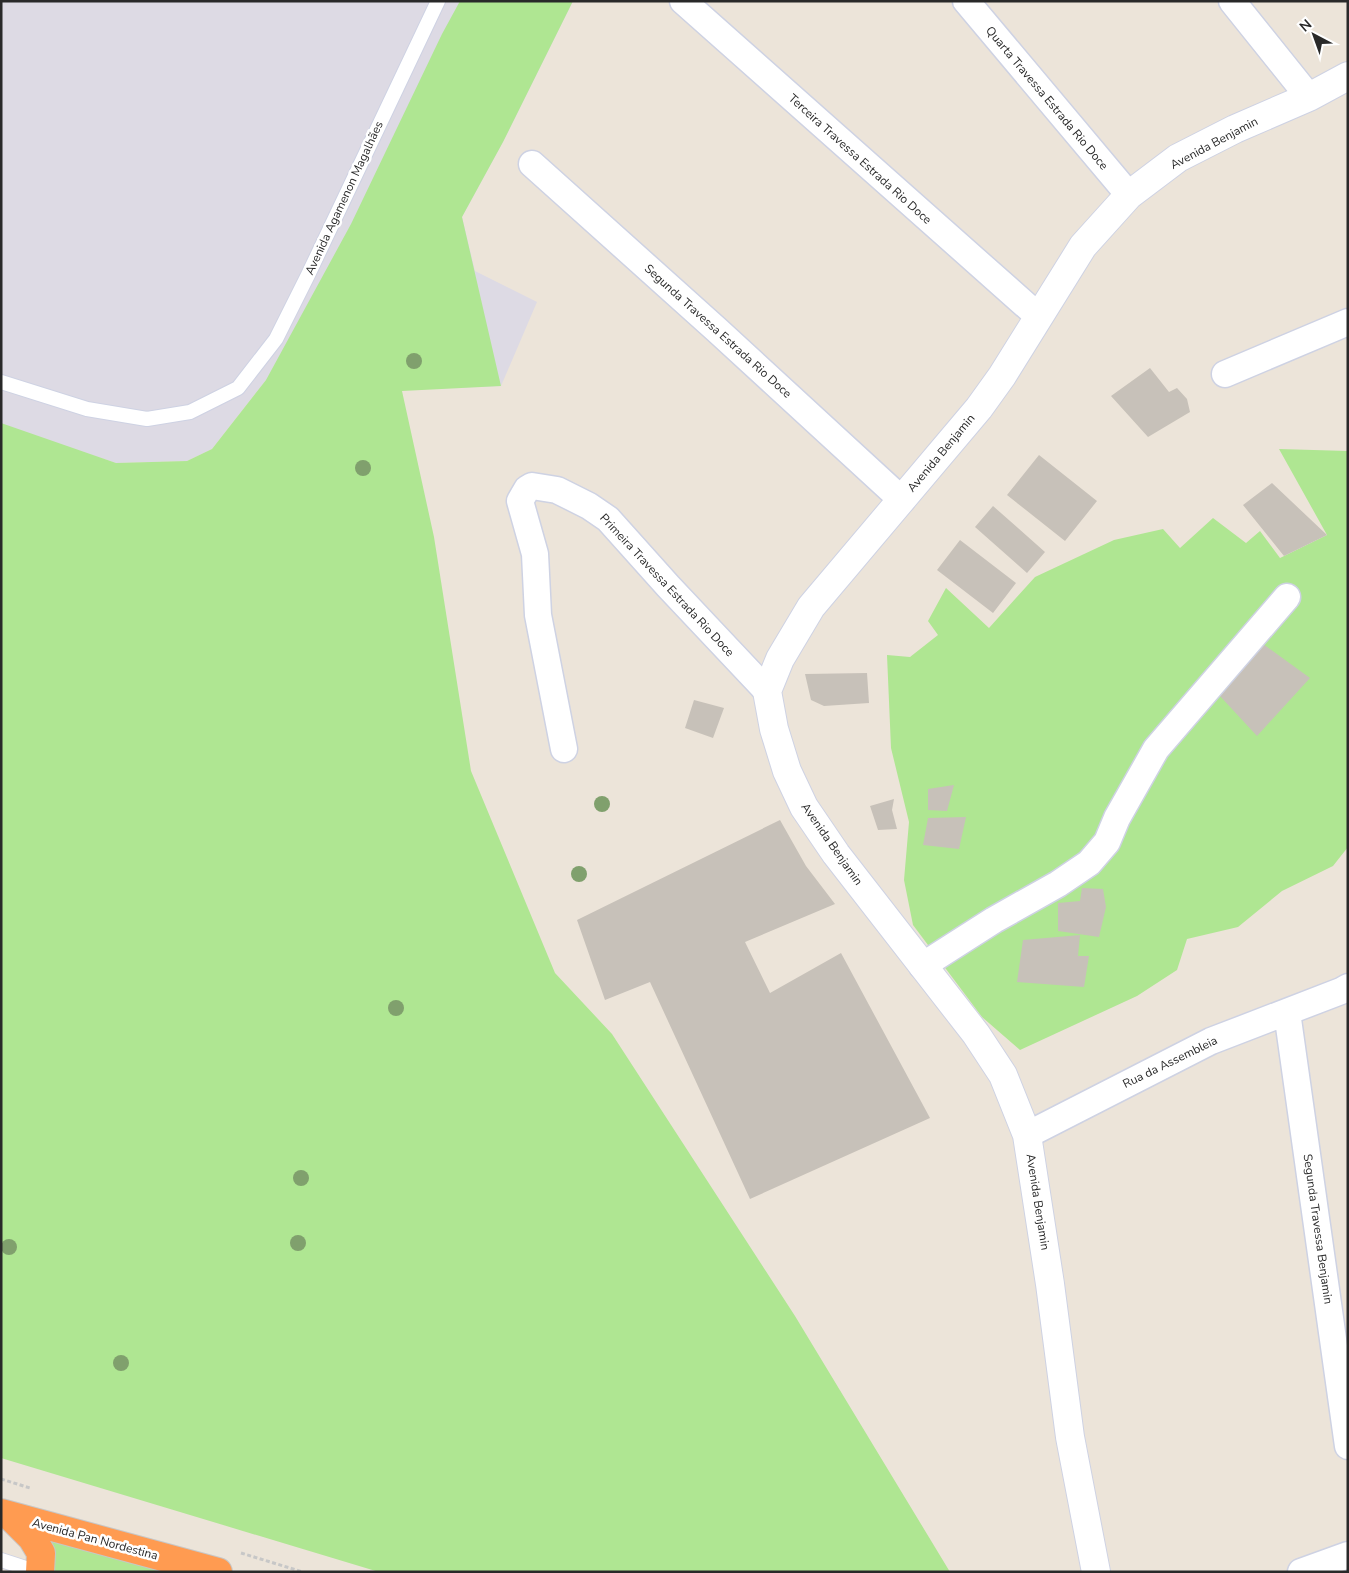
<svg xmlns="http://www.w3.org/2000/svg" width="1349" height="1573" font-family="'Nunito Sans',sans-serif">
  <rect width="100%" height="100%" fill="#ece4d9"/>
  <path fill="#dddae4" d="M1,1H573L503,142L462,217L475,271L537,302L501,386L402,390L266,380L212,449L187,461L116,463L1,425Z"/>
  <path fill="#afe692" d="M460,1H573L503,142L462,217L501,386L402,391L434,537L471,771L555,973L612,1034L795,1316L950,1572H379L1,1458V423L116,463L187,461L212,449L266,380L351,224L442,34Z
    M1279,449L1348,451V847L1333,866L1282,891L1238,927L1187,939L1177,970L1137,996L1020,1050L982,1017L913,925L904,880L909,822L891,748L887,655L910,657L938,635L928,621L946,588L989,628L1035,577L1114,540L1163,529L1180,548L1213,518L1246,543L1260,531L1280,558L1327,535Z
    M10,1516L218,1572H36Z"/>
  <path fill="#c7c1b9" d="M1150,368L1169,392L1177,388L1187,399L1190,412L1148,437L1111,396Z
    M1039,455L1097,501L1065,541L1007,495Z
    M1272,483L1327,535L1284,556L1243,505Z
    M993,506L1045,552L1027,573L975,527Z
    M960,540L1016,583L993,613L937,570Z
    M1263,644L1310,678L1257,736L1219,695Z
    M867,673L869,703L824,706L811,700L805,674Z
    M694,700L724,708L713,738L685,728Z
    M954,785L947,811L928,810V789Z
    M894,799L892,810L897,829L878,830L870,806Z
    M966,817L959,849L923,845L928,818Z
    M780,820L806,866L835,904L745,942L770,993L841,953L930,1118L750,1199L650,982L605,1000L577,920Z
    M1082,888L1103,889L1106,907L1099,937L1058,931V903L1080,901Z
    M1080,935L1078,956H1089L1084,987L1017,982L1023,940Z"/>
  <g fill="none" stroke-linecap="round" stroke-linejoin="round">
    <g stroke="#ced2e3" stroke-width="16">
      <path id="lane" d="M1,382L87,409L147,419L190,412L238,388L276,339L308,275L438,1
        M1,1560L38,1572"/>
    </g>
    <g stroke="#ced2e3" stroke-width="29">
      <path id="street" d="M683,1L1038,316
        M966,1L1129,195
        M1232,1L1309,97
        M532,164L717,330L902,500
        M1225,374L1348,322
        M564,749L538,615L535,554L520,501L527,489L532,486L557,490L589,506L608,519L668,586L767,691
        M922,966L994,920L1058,884L1089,863L1107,842L1117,818L1156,749L1287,597
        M1287,1012L1348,1446
        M1027,1135L1211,1041L1341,991L1348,987
        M1301,1572L1348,1555"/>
    </g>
    <g stroke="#ced2e3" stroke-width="30">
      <path id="secondary" d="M1096,1572L1070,1437L1050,1284L1027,1135L1003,1075L976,1034L836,854L804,807L787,771L774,729L767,691L780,659L811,607L979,408L1002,376L1083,246L1129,195L1178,158L1235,129L1309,97L1348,76"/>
    </g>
    <g stroke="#c7c7c7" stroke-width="30">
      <path id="highway" d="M1,1513L218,1572
        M10,1516L32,1538L41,1553L40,1572"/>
    </g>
    <path stroke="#c7c7c7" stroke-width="3" stroke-dasharray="4 2.5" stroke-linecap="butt" d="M1,1479L30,1488
      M241,1553L303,1572"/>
    <use href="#lane" stroke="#fff" stroke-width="14"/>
    <use href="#street" stroke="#fff" stroke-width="26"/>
    <use href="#secondary" stroke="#fff" stroke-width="28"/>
    <use href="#highway" stroke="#ff9b51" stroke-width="28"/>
  </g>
  <g fill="#80a06d">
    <circle cx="414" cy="361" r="8"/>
    <circle cx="363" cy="468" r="8"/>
    <circle cx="602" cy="804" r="8"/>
    <circle cx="579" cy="874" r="8"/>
    <circle cx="396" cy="1008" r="8"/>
    <circle cx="301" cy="1178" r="8"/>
    <circle cx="298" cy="1243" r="8"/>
    <circle cx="9" cy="1247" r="8"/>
    <circle cx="121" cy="1363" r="8"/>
  </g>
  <g text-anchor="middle" stroke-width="5" stroke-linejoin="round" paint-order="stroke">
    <g font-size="12" fill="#292929" stroke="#fff">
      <text transform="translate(1047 98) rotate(50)" y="4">Quarta Travessa Estrada Rio Doce</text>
      <text transform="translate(1214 143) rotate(-28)" y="4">Avenida Benjamin</text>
      <text transform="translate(860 159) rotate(42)" y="4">Terceira Travessa Estrada Rio Doce</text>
      <text transform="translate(344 198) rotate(-65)" y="4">Avenida Agamenon Magalhães</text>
      <text transform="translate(718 331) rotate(42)" y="4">Segunda Travessa Estrada Rio Doce</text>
      <text transform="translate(941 453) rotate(-50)" y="4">Avenida Benjamin</text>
      <text transform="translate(667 585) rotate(47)" y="4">Primeira Travessa Estrada Rio Doce</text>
      <text transform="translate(832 844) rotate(55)" y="4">Avenida Benjamin</text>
      <text transform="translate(1170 1062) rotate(-26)" y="4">Rua da Assembleia</text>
      <text transform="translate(1038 1202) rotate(81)" y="4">Avenida Benjamin</text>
      <text transform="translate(1318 1229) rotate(82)" y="4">Segunda Travessa Benjamin</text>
      <text transform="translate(95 1539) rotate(15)" y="4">Avenida Pan Nordestina</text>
    </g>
  </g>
  <rect width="1349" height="1573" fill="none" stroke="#292929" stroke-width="5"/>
  <g transform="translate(1314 35) rotate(319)" stroke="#ffffff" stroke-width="4" paint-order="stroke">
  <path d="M0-4L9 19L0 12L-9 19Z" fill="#292929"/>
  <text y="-8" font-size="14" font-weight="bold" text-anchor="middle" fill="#292929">N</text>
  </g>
</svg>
